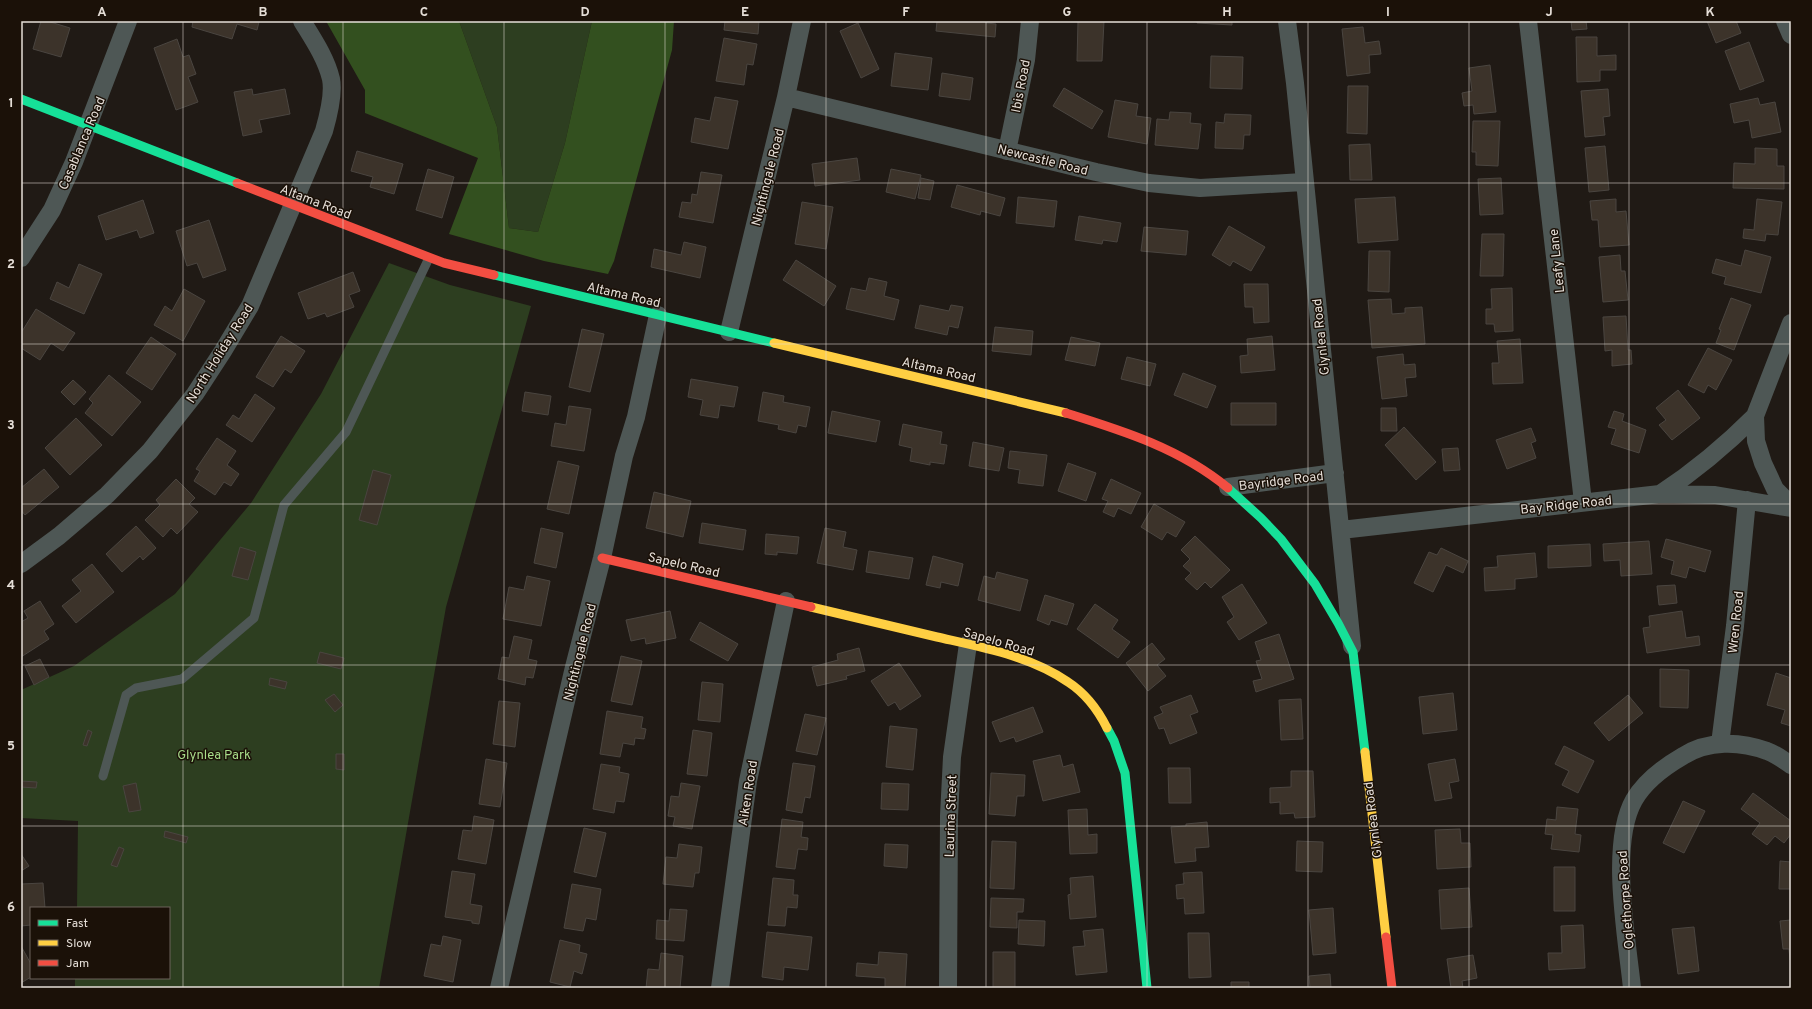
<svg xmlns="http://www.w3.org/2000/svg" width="1812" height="1009" font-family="Overpass,sans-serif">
  <rect width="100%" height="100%" fill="#201a15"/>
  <path fill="#2d3e20" d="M459,21H592L565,143L538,232L509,228L497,127Z
    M389,263L450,285L531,306L446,607L379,988H75V978H169V908H77L78,821L21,818V690L74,666L175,594L251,503L321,394Z"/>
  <path fill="#33501f" d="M326,21H459L497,127L509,228L538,232L565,143L592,21H674L672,50L614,261L608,274L544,261L449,234L478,158L365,113V90Z"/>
  <path fill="#3c332a" stroke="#4a4540" d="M41,21H47L70,28L61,57L33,49Z
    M193,21H257L259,22L257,30L237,24L232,39L192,27Z
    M725,21H759L758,34L724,30Z
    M937,21H986V23L996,24L995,37L936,31Z
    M1078,21H1104L1102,61H1077Z
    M1197,21H1232V25L1197,23Z
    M1571,21H1586L1587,29L1572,30Z
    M1707,21H1736L1741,33L1716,43Z
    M858,23L879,69L861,78L840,31Z
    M1363,27L1365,43L1379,41L1381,54L1369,55L1370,73L1347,76L1342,29Z
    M1576,37H1597V56L1616,55V70H1600V81L1577,82Z
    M724,38L757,44L753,65L747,64L744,85L716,81Z
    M177,39L183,57L189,55L196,74L188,77L198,102L176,110L154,48Z
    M1749,42L1764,81L1740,90L1725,51Z
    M895,53L932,58L928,90L891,86Z
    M1211,56L1243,57L1242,89L1210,88Z
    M1490,65L1496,112L1474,114L1473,105L1464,106L1462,93L1472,91L1469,68Z
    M942,73L973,78L970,100L939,96Z
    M1348,86H1368L1367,134L1347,133Z
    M1064,88L1103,111L1092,129L1053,106Z
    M252,89L253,95L285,89L290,114L259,120L262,132L243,136L234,92Z
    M1608,89L1610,116L1603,117L1605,135L1585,137L1581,91Z
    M715,97L738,101L728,149L691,142L695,118L710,121Z
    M1758,98L1760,105L1775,102L1781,132L1752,138L1749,120L1734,123L1730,104Z
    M1115,100L1138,104L1136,116L1151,118L1147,144L1108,137Z
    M1170,112L1191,113L1190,123L1201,124L1198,149L1155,145L1157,119L1169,120Z
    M1225,114L1251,115L1250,135H1244L1243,149L1215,148L1216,122L1224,123Z
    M1473,121H1500L1498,166L1476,165V152H1472Z
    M1370,144L1372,180H1350L1349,145Z
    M1605,146L1609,190L1589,192L1585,148Z
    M1755,148L1777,149V166H1784V189L1733,188L1734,163L1755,164Z
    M357,151L403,164L394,194L370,187L373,177L351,171Z
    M857,158L860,180L815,186L812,164Z
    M428,169L454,177L442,218L416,210Z
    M891,169L921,175L915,199L886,192Z
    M701,172L722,175L713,223L679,217L682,202L691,203L692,194L697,195Z
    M921,178L934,181L930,200L918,198Z
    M1501,178L1503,214L1480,215L1478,179Z
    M957,185L1005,198L1000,216L981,211L980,215L951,207Z
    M1018,197L1057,201L1054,227L1016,223Z
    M1395,197L1398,240L1358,243L1355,199Z
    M1616,199V212L1626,211L1629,245L1600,247L1598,220H1592L1590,201Z
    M1757,199L1782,202L1778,235L1766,234L1765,241L1743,238L1744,229L1754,230Z
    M143,200L154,233L140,238L137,230L106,240L98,216Z
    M802,202L833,207L826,249L795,244Z
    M1079,216L1121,223L1117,242L1103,240L1102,244L1075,240Z
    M209,220L226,270L203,278L197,263L187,266L176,231Z
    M1229,226L1265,247L1251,271L1233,261L1230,266L1212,255Z
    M1144,227L1188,231L1186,255L1141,251Z
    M1482,234H1504L1503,276H1480Z
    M684,242L706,247L700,278L651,267L654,249L681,255Z
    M1745,250L1771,257L1761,293L1724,284L1726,277L1712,273L1716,259L1741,266Z
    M1369,251H1390L1389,292L1368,291Z
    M1620,255L1621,271H1625L1628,300L1603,302L1599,257Z
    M796,260L836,286L824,306L783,280Z
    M79,264L102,274L84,314L50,299L57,282L69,288Z
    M353,272L360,291L349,295L354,307L327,317L325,313L308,319L298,293Z
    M869,278L887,282L884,296L899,300L894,320L846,309L851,288L866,291Z
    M1244,284H1268L1269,322L1254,323L1253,307H1245Z
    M1512,288L1513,331L1495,332L1494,324H1486V309H1492L1491,289Z
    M184,289L205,301L183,341L154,325L165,306L172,311Z
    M1731,298L1751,305L1734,350L1716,343L1721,330L1719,329Z
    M1391,299L1392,314L1405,313V308L1422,307L1425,344L1372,348L1368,300Z
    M920,305L949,311L951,305L963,307L958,328L949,326L947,335L915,328Z
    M36,309L75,333L63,351L51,343L40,360L21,348V333Z
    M1626,316L1628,350H1631L1632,364L1612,366V350L1605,351L1603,317Z
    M995,327L1033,331L1031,355L992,351Z
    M582,329L604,334L590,392L569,387Z
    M281,336L305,351L291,373L285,369L273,387L256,377Z
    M1272,336L1275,370L1241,373L1240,356L1248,355L1247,339Z
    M151,337L176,354L152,390L126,373Z
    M1071,337L1100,343L1095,366L1065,360Z
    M1520,339L1523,383L1493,384L1492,363H1499L1497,341Z
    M1708,348L1732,360L1716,390L1708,385L1704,393L1688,385Z
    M1403,354L1404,365L1415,364L1416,377L1405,378L1407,396L1382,399L1377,357Z
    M1127,357L1156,364L1150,386L1121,379Z
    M1183,373L1216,386L1207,408L1174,395Z
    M109,375L141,402L112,436L85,413L93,403L89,399Z
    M691,379L738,387L734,407L720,405L718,418L700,415L703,400L688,397Z
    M73,380L86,392L74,405L61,392Z
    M1678,390L1700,418L1672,440L1659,425L1666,420L1656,408Z
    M525,392L551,396L548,415L522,411Z
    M763,392L784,396L783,402L810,407L806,427L798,425L796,433L778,429L779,425L758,421Z
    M255,394L275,408L252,442L226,425L233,415L239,419Z
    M1231,403H1276V425H1231Z
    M569,406L591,409L584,451L551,446L555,423L566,425Z
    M1381,408H1396L1397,431H1381Z
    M832,411L880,421L876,442L828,433Z
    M1614,411L1624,414L1622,421L1646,430L1639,453L1611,444L1616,429L1608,427Z
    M76,418L102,445L70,475L45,448Z
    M903,424L942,432L940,444L947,445L944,464L930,462V465L910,461L912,448L899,445Z
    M1404,427L1436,462L1416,480L1385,445Z
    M1531,428L1536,441L1531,443L1536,458L1507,469L1496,440Z
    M217,438L236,451L227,465L239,474L231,486L224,482L215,495L194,481L200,471L196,469Z
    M973,442L1004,448L999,471L969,466Z
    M1458,448L1460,470L1444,471L1442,449Z
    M1010,451L1047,455L1043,486L1018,483L1020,470L1008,468Z
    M558,461L579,466L569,514L547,509Z
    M1068,463L1096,473L1086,501L1058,491Z
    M44,469L59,487L25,515L21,510V488Z
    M373,470L391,475L377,525L359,520Z
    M176,479L195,498L189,504L198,512L177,534L171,528L163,537L145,520L160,505L156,500Z
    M1111,479L1141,493L1131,514L1118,508L1114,517L1103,512L1108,501L1102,499Z
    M654,492L691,501L683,537L646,528Z
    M1154,504L1185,522L1176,537L1167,532L1162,540L1141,527Z
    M702,523L746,530L743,550L699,543Z
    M136,526L156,548L143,560L140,556L122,572L106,554Z
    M541,528L563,533L556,568L534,563Z
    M825,528L846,532L843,547L857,550L853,570L817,563Z
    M766,534L799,537L797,554L777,552V555L765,554Z
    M1195,536L1230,570L1211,588L1205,582L1197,590L1185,579L1191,573L1183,566L1190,559L1181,550Z
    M1666,539L1711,551L1705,572L1689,567L1686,578L1671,574L1674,561L1661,557Z
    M1649,541L1652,574L1621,576L1620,560L1604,561L1603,544Z
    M1590,544L1591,566L1548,568V546Z
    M240,547L256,552L248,580L232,576Z
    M1441,548L1468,561L1463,573L1446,565L1433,592L1414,583L1429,552L1437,555Z
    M869,551L913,558L909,579L866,572Z
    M1535,553L1537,577L1515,579V589L1485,591L1484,568L1498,567L1497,556Z
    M933,556L963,564L958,586L941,582L940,588L926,585Z
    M92,564L114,592L76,623L62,606L81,591L72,580Z
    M997,572L1028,580L1020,611L978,600L984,576L995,579Z
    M527,576L550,581L541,626L503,619L509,587L524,590Z
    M1242,584L1267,623L1239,640L1227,622L1234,617L1222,597Z
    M1675,585L1677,603L1659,605L1657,586Z
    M1045,595L1074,604L1067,625L1051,620L1049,625L1037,620Z
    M40,601L54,624L44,631L49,639L21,657V622L28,618L24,611Z
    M1095,604L1118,620L1112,629L1130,642L1118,658L1077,629Z
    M670,611L676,638L646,644L645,638L631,641L626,620Z
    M1682,611L1686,638L1699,636L1700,645L1647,653L1643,628L1650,627L1649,616Z
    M700,622L738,644L728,661L690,640Z
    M1279,634L1294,679L1256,692L1253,681L1262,679L1256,661L1261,660L1255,642Z
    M514,636L532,640L528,659L537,661L533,678L526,677L525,685L498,679L502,657L509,658Z
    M1152,643L1165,659L1157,665L1166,676L1148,691L1126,663Z
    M859,648L865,671L846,676L847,679L817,686L812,667L838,660L837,654Z
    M320,652L344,658L341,669L317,663Z
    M621,656L642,661L632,705L611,701Z
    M40,659L49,677L34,685L25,666Z
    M899,663L921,696L900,710L895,702L888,706L871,681Z
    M1660,669L1689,670L1688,708L1660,707Z
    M1776,673L1791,678V726L1781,723L1785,710L1767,705Z
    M270,678L287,682L285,689L269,685Z
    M702,682L723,684L720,722L698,720Z
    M1453,693L1457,730L1423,734L1419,697Z
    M334,694L343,705L335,712L325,700Z
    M1191,695L1198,712L1190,715L1197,733L1170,744L1164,728L1159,729L1154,717L1163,713L1160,707Z
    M1628,695L1643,713L1609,741L1594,723Z
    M1301,699L1303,739L1281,740L1279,700Z
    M499,701L520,703L515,747L493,744Z
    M1033,707L1043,732L1016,742L1014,737L1000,742L992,722Z
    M607,711L643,717L641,728L646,729L644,739L635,738L634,745L623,743L620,757L600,754Z
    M805,714L826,718L817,755L796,751Z
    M890,726L917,729L913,770L886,767Z
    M88,730L92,732L87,746L83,745Z
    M693,730L712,733L707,776L687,774Z
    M1564,746L1594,761L1578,793L1562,785L1569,771L1555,764Z
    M336,754H344V770L336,769Z
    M1060,755L1063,767L1073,764L1080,792L1043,801L1033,761Z
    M486,759L507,763L500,807L479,804Z
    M1455,759L1459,781L1449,783L1452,798L1435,801L1428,764Z
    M793,763L815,766L810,798L805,797L802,813L786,810Z
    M601,764L620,767L619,772L629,774L624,802L616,801L614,813L593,809Z
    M1168,768H1190L1191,803H1169Z
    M1291,771H1313L1315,817L1295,818L1294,813L1280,814V802L1270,803V788L1291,787Z
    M991,773L1025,775L1024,796H1017L1015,816L989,814Z
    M21,781L37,782L36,788L21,787Z
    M136,783L141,810L129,812L123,786Z
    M681,783L700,786L692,829L673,826L675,817L668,816L671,796L679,797Z
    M882,783L909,784L908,810L881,809Z
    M1753,793L1791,821V834L1784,843L1775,836L1767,845L1752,834L1760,823L1741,809Z
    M1683,801L1705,811L1684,853L1663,843Z
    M1557,807L1578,809L1575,834L1581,835L1579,852L1551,849L1553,835L1545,834L1547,819L1556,820Z
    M1087,809L1088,835L1097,834V853L1070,854L1068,810Z
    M474,816L494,820L486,864L458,859L463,830L472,831Z
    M782,819L803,822L801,837L808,838L807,850L798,849L795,869L776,867Z
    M1207,822L1209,847L1195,848L1196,861L1175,863L1171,827L1186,826V824Z
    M584,828L606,833L596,877L574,872Z
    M1460,829L1461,843H1470L1471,867L1437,869L1435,830Z
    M165,831L188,837L186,843L164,837Z
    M992,841L1016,842L1014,889L990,888Z
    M1297,841L1323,842L1322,872L1296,871Z
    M679,844L702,847L699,873H695L693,887L663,884L666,857L677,858Z
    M885,844L908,845L907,868L884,866Z
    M119,847L124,849L117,867L111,865Z
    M21,854L29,866L21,871Z
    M1780,861L1791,862V889H1779Z
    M1554,867H1575V911H1554Z
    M452,871L475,874L470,904L482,906L479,924L472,923V921L445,917Z
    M1202,872L1204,913L1185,914L1184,898L1177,899L1176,885L1184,884L1183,873Z
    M1093,876L1096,917L1070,919L1068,895L1071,894L1070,878Z
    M773,878L794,880L793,895H798L797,908L787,907L785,926L768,925Z
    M43,883L45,908H31V925L21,926V884Z
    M572,884L601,889L596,920L586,918L583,931L564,928Z
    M1469,888L1472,927L1441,929L1439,890Z
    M991,898L1024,899L1023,912H1017V928L990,927Z
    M1333,908L1336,953L1313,955L1309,910Z
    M670,909L687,910L684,941L656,939L657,920L669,921Z
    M1019,920L1045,921L1044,946L1018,944Z
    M1791,920V960H1790L1789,949H1783L1780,921Z
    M1583,925L1585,968L1549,970L1548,953H1562L1561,926Z
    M1694,927L1699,971L1678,974L1672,929Z
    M1103,929L1107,972L1076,975L1073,947L1085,946L1083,931Z
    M767,932L812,937L808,970L784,967L783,980L762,977Z
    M1188,933H1209L1211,977L1189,978Z
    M443,936L461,940L453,982L424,976L431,944L441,946Z
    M560,940L580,945L579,952L587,954L582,974L574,971L570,987L550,982Z
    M21,946L31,964V977L21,983Z
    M879,952L907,954L905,988H885V978L856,976L857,963L878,965Z
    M993,952H1015V988H993Z
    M661,953L683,956L680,988H646L648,969L659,970Z
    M1473,955L1477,978L1462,981L1463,988H1451L1447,959Z
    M1330,974L1331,988H1310L1309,976Z
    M1231,982H1249V988H1231Z"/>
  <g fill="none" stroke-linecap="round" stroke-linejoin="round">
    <path stroke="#4e5755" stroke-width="9" d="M103,776L126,695L136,688L182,679L254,618L284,505L346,432L429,258"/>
    <path stroke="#4e5755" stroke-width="18" d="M1287,21L1295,83L1352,646
      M1528,21L1583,502
      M1785,21L1791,35
      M786,97L1096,172L1149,183L1200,188L1303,182
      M1007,151L1026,60L1030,21
      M21,258L52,210L74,162L128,21
      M1791,323L1755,416L1756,441L1763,463L1775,489L1791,505
      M729,332L786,97L802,21
      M1228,487L1335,473
      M1660,494C1695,471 1725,446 1755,416
      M1341,530L1660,494L1715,495L1791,508
      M21,564L59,536L107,495L150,451L195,394L223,351L250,306L324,131C328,117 334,94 331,79C326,58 313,39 302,21
      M1720,744L1735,626L1747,500
      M499,988L574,667L602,558L624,456L636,417L658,315
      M720,988L748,781L786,601
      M948,988L949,816L952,757L968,644
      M1632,988C1627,938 1609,844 1634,800C1645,781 1664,767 1683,756C1708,740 1740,741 1767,751C1776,754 1783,760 1791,765"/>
    <path stroke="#16e098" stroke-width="9" d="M21,99L237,183
      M494,275L774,343
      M1228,488L1261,518L1281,539L1315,584L1338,623L1353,652L1365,752
      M1107,728L1114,741L1125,773L1147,988"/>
    <path stroke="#ffcf43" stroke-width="9" d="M774,343L1066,413
      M811,607C853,617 895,627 937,637C981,647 1031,656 1068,682C1085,693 1098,710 1107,728
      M1365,752L1386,937"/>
    <path stroke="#f24e42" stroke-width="9" d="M237,183L444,263L494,275
      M1066,413C1124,431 1181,449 1228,488
      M602,558L811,607
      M1386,937L1392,988"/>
  </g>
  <path fill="none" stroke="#e5ded7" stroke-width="1" stroke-opacity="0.55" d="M183,21V988M343,21V988M504,21V988M665,21V988M826,21V988M986,21V988M1147,21V988M1308,21V988M1469,21V988M1629,21V988M21,183H1791M21,344H1791M21,504H1791M21,665H1791M21,826H1791"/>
  <g text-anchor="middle" stroke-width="3" stroke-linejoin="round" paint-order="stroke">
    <g font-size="13" fill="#e5ded7" stroke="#1b1108">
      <text transform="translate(1020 86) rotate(-79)" y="5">Ibis Road</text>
      <text transform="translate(81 143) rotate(-67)" y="5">Casablanca Road</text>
      <text transform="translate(1043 159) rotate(14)" y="5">Newcastle Road</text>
      <text transform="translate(767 177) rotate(-76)" y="5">Nightingale Road</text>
      <text transform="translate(316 201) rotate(21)" y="5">Altama Road</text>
      <text transform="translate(1556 261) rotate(-96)" y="5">Leafy Lane</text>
      <text transform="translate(624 294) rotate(13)" y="5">Altama Road</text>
      <text transform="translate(1320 337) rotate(-96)" y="5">Glynlea Road</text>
      <text transform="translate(219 353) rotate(-58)" y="5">North Holiday Road</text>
      <text transform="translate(939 369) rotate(13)" y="5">Altama Road</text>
      <text transform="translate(1281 480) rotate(-7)" y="5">Bayridge Road</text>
      <text transform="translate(1566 504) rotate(-6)" y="5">Bay Ridge Road</text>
      <text transform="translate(684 564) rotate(13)" y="5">Sapelo Road</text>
      <text transform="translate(1735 622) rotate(-84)" y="5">Wren Road</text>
      <text transform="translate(999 641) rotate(16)" y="5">Sapelo Road</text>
      <text transform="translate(579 652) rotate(-76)" y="5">Nightingale Road</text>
      <text transform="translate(747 793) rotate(-81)" y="5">Aiken Road</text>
      <text transform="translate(950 816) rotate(-88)" y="5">Laurina Street</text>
      <text transform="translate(1372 820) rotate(-97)" y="5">Glynlea Road</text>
      <text transform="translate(1625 900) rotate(-94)" y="5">Oglethorpe Road</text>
    </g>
    <g font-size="13" fill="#a8dc8a" stroke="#1b1108">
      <text x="214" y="759">Glynlea Park</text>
    </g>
  </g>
  <rect width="1812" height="1009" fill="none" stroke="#1b1108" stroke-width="44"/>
  <rect x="30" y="907" width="140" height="72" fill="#1b1108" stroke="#6c635b"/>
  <rect x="38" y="920" width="20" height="6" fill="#16e098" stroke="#6c635b"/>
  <text x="66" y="927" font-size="12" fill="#e5ded7">Fast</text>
  <rect x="38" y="940" width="20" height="6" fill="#ffcf43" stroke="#6c635b"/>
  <text x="66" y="947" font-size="12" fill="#e5ded7">Slow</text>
  <rect x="38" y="960" width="20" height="6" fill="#f24e42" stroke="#6c635b"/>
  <text x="66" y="967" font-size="12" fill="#e5ded7">Jam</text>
  <rect x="22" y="22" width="1768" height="965" fill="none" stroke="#e5ded7" stroke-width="1.5"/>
  <g font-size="13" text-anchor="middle" font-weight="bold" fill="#e5ded7">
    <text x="102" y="16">A</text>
    <text x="263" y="16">B</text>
    <text x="424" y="16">C</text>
    <text x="585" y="16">D</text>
    <text x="745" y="16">E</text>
    <text x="906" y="16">F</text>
    <text x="1067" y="16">G</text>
    <text x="1227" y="16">H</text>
    <text x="1388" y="16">I</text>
    <text x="1549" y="16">J</text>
    <text x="1710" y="16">K</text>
    <text x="11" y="107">1</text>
    <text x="11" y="268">2</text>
    <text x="11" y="429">3</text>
    <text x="11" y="589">4</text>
    <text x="11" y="750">5</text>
    <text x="11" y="911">6</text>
  </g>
</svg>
